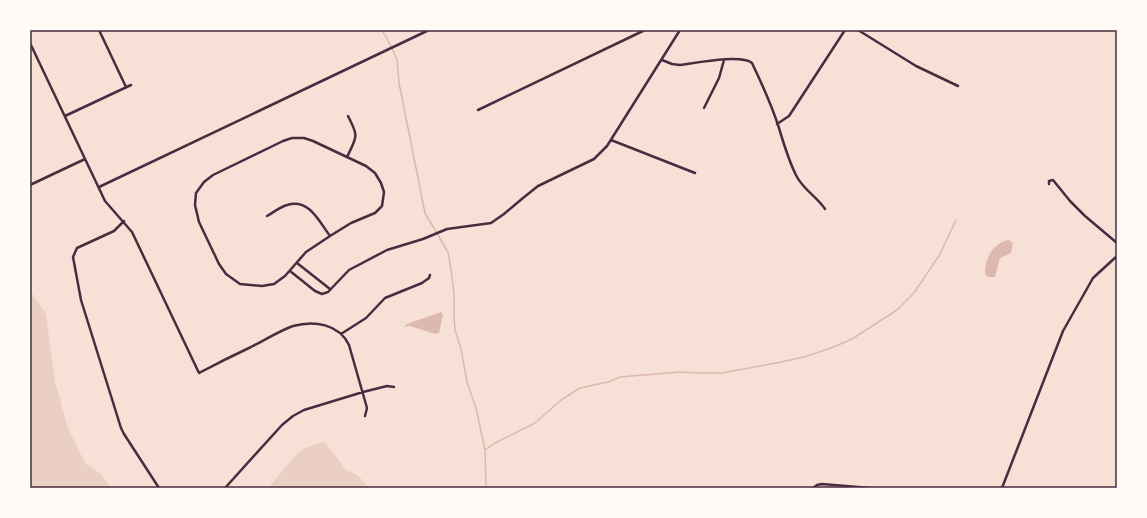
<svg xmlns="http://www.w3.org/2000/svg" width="1147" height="518" font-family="Jost,sans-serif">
  <rect width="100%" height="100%" fill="#f7e1d7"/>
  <path fill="#ebcfc5" d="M30,279L31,292L46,314L55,382L68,428L85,463L100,473L111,488H30Z
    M324,441L347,471C358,473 362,480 369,488H268L293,458L303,449Z"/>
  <path fill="#dcb8b0" d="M1009,240L1013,243L1011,253L1000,258L995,277H988L985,274C985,258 993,243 1009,240Z
    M441,312L443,315L439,333L435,334L410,326L404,327L407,324Z"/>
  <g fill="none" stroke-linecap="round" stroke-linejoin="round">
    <path stroke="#dcb8b0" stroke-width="1.5" d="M382,30L391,46L397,60L399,83L425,213L448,252L451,269L454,294V315L455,330L461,349L467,382L476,408L485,450L486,488
      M485,450L495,443L535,423L561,400L580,388L608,382L620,377L631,376L681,372L700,373H722L781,362L804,357L831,348L852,339L897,310L914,293L940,254L956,220"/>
    <path stroke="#4a2c40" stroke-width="2.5" d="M99,30L126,87
      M858,30L916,66L958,86
      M30,43L105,201L132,232L199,373C216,364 234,355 251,347C265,340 279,331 293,326C314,320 339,324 349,345L367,408L365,416
      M662,60L672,64L680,65C696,63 741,54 752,63C762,84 772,106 779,128C784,145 789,162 797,177C804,190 817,197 825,209
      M704,108L719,78L724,60
      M478,110L645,30
      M65,116L131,85
      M777,124L789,116L845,30
      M292,138H304L313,141L366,166L375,173L381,183L384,192L382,206L375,213L351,223L330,236L306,252L285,276L274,284L262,286L240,284L226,274L219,264L199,222L195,205L196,193L204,182L213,175L283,141Z
      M611,140L695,173
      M347,157C357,136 359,137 348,116
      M1049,184V181L1053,180L1070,201L1085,216L1117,243
      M30,185L85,159
      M99,187L429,30
      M267,216C274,212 280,207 287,205C309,198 319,221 330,236
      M124,221L114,231L77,248L73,257L81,300L121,428L124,434L159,488
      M297,263L330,289
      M290,271L315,291L322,294L328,292L349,270L387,250L423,239L447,229L491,223L504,214L523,198L538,186L594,159L607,146L680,30
      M341,334L366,318L385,298L422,283L429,278L430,275
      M225,488L282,425L293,416L304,410L363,392L387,386L394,387
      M813,488L817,485L822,484L870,488
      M878,488H879
      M1002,488L1063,331L1093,278L1117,256"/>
  </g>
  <rect width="1147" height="518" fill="none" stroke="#fffaf5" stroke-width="62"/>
  <rect x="31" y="31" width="1085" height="456" fill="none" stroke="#4a2c40" stroke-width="1.5"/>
</svg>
